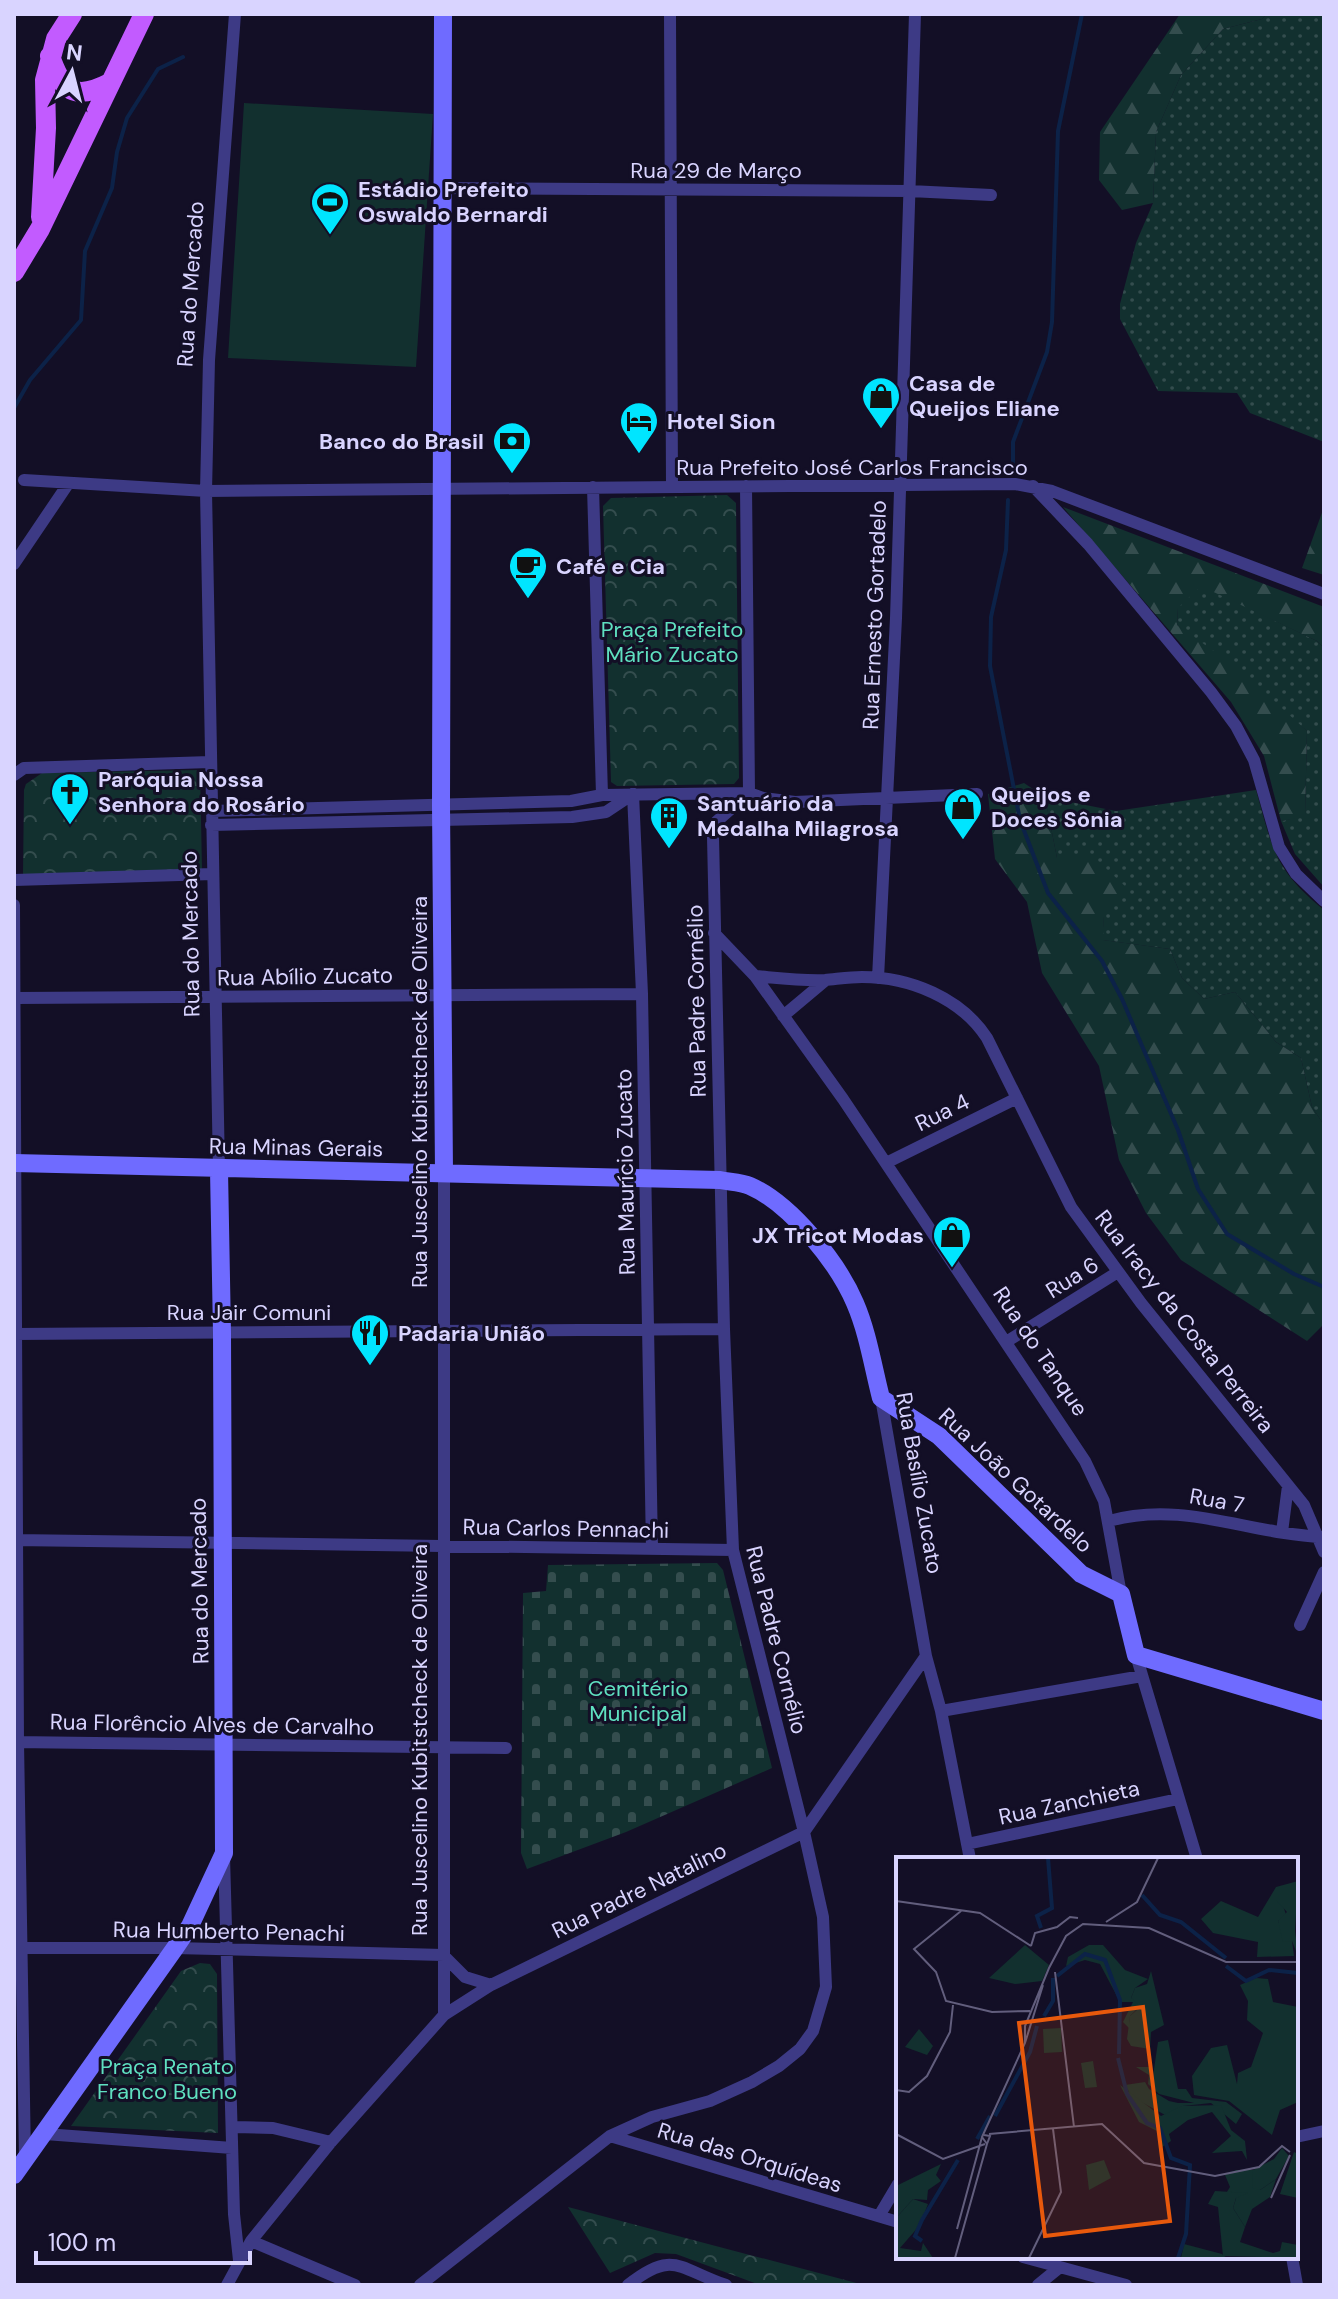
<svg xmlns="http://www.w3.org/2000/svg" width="1338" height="2299" font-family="'DM Sans',sans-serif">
  <defs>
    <pattern id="grass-dots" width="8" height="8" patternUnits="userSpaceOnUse" patternTransform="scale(2)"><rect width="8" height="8" fill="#12302f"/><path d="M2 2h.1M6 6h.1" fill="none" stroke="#344d4e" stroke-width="1.8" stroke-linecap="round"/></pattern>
    <pattern id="forest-firs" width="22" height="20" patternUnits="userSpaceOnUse" patternTransform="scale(2)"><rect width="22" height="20" fill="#12302f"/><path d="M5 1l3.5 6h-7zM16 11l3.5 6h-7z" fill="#344d4e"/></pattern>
    <pattern id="cemetery-stones" width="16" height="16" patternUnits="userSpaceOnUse" patternTransform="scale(2)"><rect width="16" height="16" fill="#12302f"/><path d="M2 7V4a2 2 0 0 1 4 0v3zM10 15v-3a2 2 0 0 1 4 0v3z" fill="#344d4e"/></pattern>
    <pattern id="park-crowns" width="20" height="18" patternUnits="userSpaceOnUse" patternTransform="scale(2)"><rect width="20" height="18" fill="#12302f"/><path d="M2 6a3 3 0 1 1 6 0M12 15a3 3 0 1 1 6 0" fill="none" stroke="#344d4e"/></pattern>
  </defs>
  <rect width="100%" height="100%" fill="#130f26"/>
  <path fill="url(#grass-dots)" d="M1267,14H1324V442L1250,413L1237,393L1158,391L1120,319V304L1136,243L1153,203L1156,132L1181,75L1223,29L1262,19Z
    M1201,585L1317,641L1324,648V887L1295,854L1281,821L1305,816L1307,731L1177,625L1178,607Z
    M1256,790C1273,850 1274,869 1324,910V1125L1312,1107L1301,1058L1276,1042L1235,992L1204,999L1182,978L1170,949L1102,940L1104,917L1057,858L1045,797L1116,811Z"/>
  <path fill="url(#forest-firs)" d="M1180,14H1267L1262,19L1223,29L1181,75L1156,132L1153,203L1122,210L1099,180L1100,132Z
    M1063,507L1324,607V648L1317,641L1201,586L1178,608L1177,625L1235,666L1307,731L1305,817L1281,821L1264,756L1231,702Z
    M1324,507V575L1302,568Z
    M1024,783L1045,797L1057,858L1088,852L1126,887L1104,916L1103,940L1170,949L1182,978L1204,999L1235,992L1276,1042L1301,1058L1312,1107L1324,1125V1329L1322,1326L1307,1341L1181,1260L1146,1213L1119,1160L1099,1066L1042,973L1027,902L995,859L988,794Z"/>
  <path fill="url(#cemetery-stones)" d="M717,1563L723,1570L772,1768L626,1832L527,1869L521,1853L523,1593L546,1591L548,1565Z"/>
  <path fill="url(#park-crowns)" d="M727,495L736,503L739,778L734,784L617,786L611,782L603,506L611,498Z
    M200,770L202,870L23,875L24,790L26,784L42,773Z
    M200,1963L210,1964L217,1974L218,2133L71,2126L181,1971Z
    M568,2207L864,2285H760L676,2254L655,2253L610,2273Z"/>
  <path fill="#12302f" d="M244,103L433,114L416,367L228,358Z"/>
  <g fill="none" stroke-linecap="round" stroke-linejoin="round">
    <path stroke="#0c2248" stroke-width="4" d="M14,408L30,380L81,320L85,251L112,188L117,152L127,118L158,69L183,57
      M1013,465V442L1047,352L1052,322L1058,131L1082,14
      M1008,500L1006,550L991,617L990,666L1020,820L1048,893L1102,961L1122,999L1178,1130L1198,1189L1227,1234L1294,1274L1324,1287"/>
    <path stroke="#3d3a85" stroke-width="12" d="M670,14L672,487
      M441,188L910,191L991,195
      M24,480L206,491L1015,484L1052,491L1324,594
      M746,486L749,793
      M1033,486L1088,544L1211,692L1236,726L1254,760L1279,847L1296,874L1324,901
      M593,487L602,795
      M14,564L68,484
      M14,775L24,768L210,762
      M633,794L642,994L652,1549
      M211,811L571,801L602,795L749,793L763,798L795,802L977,794
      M211,825L572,817L606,812L633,794
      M14,880L213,874
      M14,905L18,1742L25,2158
      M714,933L755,976L843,1099L1085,1461L1104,1501L1121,1594
      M755,976C778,978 802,981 825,980C837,979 850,977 862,977C910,977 961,998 987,1038L1071,1207L1141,1303L1304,1505L1324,1552
      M878,978L896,618L915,14
      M16,998L642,994
      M783,1016L826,980
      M886,1163L1017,1098
      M219,1170L206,491L209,360L235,14
      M14,1334L724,1329
      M1006,1342L1118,1272
      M881,1398L926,1656L941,1711L970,1859
      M1109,1521C1183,1500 1249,1534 1322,1537
      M1282,1532L1288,1486
      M14,1540L733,1550
      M1300,1625L1324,1572
      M1136,1655L1197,1859
      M941,1711L1142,1676
      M14,1742L506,1748
      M967,1844L1178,1799
      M224,1856L234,2214L239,2260
      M14,1948H175L443,1955L465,1977L491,1985
      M444,2015L491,1985L804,1832L926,1656
      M233,2127L273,2128L331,2142
      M45,2134L232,2148
      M610,2136L898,2222
      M1296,2137L1324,2131
      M879,2216L898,2184
      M251,2241L355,2285
      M1023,2257L1126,2285
      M1292,2257L1297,2285
      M227,2285L251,2241L331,2142L444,2015V1173
      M420,2285L610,2136L652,2117L710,2101L752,2082L779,2066L800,2049L813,2031L826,1987L823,1917L804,1832L733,1550L724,1329L713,837L716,822L749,793
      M628,2285C673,2249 679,2269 726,2285
      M1038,2285L1060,2267"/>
    <path stroke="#6f6bff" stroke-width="18" d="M443,14L441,806L444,1173
      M14,1163L720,1180C730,1182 741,1182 750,1186C791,1204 838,1263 855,1303C868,1333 873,1367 881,1398L939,1436L1081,1574L1121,1594L1136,1655L1324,1711
      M14,2175L175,1948L190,1926L224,1853L222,1333L219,1170"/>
    <path stroke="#c25bff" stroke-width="20" d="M50,56C62,92 75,101 110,83
      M41,217L46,128L45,80L56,39L72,14
      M14,272L40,229L144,14"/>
  </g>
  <defs>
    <g id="stadium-pin" transform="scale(2)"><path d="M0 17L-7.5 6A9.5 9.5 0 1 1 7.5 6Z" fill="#00e5ff" stroke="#130f26"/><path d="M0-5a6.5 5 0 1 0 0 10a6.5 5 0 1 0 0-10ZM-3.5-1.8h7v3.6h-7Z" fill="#111"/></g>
    <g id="shop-pin" transform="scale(2)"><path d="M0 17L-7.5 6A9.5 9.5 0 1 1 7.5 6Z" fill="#00e5ff" stroke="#130f26"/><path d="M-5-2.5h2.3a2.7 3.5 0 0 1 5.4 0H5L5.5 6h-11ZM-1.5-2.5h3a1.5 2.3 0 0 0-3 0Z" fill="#111"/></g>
    <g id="hotel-pin" transform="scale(2)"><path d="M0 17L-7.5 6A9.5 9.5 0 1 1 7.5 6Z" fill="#00e5ff" stroke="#130f26"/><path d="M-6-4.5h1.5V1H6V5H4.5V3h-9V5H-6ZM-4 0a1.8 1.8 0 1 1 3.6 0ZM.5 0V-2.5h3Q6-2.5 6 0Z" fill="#111"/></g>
    <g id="bank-pin" transform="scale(2)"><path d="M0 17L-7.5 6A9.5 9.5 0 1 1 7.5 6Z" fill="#00e5ff" stroke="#130f26"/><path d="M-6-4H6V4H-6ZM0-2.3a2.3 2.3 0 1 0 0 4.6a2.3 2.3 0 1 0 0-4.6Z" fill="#111"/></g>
    <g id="cafe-pin" transform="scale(2)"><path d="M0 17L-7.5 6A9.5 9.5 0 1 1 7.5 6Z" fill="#00e5ff" stroke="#130f26"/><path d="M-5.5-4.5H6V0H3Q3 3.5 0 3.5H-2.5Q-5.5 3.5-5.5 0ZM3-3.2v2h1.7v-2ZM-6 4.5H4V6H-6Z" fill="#111"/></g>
    <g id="church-pin" transform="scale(2)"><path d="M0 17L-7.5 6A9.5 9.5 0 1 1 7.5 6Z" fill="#00e5ff" stroke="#130f26"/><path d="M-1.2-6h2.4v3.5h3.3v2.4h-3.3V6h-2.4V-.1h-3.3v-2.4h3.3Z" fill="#111"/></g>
    <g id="building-pin" transform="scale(2)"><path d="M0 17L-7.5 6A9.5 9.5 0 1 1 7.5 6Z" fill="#00e5ff" stroke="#130f26"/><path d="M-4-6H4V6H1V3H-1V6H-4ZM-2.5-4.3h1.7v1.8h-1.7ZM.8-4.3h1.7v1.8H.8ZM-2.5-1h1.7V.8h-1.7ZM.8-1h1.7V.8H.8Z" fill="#111"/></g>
    <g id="restaurant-pin" transform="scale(2)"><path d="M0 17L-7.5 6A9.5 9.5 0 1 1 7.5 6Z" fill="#00e5ff" stroke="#130f26"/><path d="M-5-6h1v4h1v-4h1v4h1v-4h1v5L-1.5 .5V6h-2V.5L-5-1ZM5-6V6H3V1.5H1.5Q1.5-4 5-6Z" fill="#111"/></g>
  </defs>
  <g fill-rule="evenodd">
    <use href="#stadium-pin" x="330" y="202"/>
    <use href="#shop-pin" x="881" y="396"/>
    <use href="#hotel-pin" x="639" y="421"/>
    <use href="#bank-pin" x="512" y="441"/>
    <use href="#cafe-pin" x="528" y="566"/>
    <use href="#church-pin" x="70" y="792"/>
    <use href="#shop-pin" x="963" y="807"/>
    <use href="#building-pin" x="669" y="816"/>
    <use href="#shop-pin" x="952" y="1235"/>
    <use href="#restaurant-pin" x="370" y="1333"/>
  </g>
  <g text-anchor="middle" stroke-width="6" stroke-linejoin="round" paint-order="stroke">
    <g font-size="22" fill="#d9d4ff" stroke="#130f26">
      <text x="716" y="178">Rua 29 de Março</text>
      <text transform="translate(190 284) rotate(-86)" y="8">Rua do Mercado</text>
      <text x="852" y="475">Rua Prefeito José Carlos Francisco</text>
      <text transform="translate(874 615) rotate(-88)" y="8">Rua Ernesto Gortadelo</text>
      <text transform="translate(190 934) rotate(-91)" y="8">Rua do Mercado</text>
      <text transform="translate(305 976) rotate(-1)" y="8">Rua Abílio Zucato</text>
      <text transform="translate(696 1001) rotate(-91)" y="8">Rua Padre Cornélio</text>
      <text transform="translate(419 1092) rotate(-90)" y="8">Rua Juscelino Kubitstcheck de Oliveira</text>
      <text transform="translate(942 1112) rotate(-26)" y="8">Rua 4</text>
      <text transform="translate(296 1147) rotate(1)" y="8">Rua Minas Gerais</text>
      <text transform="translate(625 1172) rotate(-91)" y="8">Rua Maurício Zucato</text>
      <text transform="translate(1072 1277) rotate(-32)" y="8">Rua 6</text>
      <text x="249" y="1320">Rua Jair Comuni</text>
      <text transform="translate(1185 1321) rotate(52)" y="8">Rua Iracy da Costa Perreira</text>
      <text transform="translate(1041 1351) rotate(56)" y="8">Rua do Tanque</text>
      <text transform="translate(1016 1480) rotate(43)" y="8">Rua João Gotardelo</text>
      <text transform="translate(920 1483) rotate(80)" y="8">Rua Basílio Zucato</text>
      <text transform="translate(1217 1500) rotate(10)" y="8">Rua 7</text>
      <text transform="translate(566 1528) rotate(1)" y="8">Rua Carlos Pennachi</text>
      <text transform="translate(199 1581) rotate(-91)" y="8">Rua do Mercado</text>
      <text transform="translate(777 1640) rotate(76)" y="8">Rua Padre Cornélio</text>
      <text transform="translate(212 1724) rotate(1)" y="8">Rua Florêncio Alves de Carvalho</text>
      <text transform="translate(419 1740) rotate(-90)" y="8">Rua Juscelino Kubitstcheck de Oliveira</text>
      <text transform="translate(1069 1802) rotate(-12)" y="8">Rua Zanchieta</text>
      <text transform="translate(639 1890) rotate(-26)" y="8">Rua Padre Natalino</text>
      <text transform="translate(229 1931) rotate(1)" y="8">Rua Humberto Penachi</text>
      <text transform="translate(750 2157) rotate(17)" y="8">Rua das Orquídeas</text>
    </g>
    <g font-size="22" font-weight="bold" fill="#d9d4ff" stroke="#130f26" text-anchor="start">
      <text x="358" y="197">Estádio Prefeito<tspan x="358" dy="25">Oswaldo Bernardi</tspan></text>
      <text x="909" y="391">Casa de<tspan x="909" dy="25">Queijos Eliane</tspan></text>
      <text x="667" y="429">Hotel Sion</text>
      <text x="484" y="449" text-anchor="end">Banco do Brasil</text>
      <text x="556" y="574">Café e Cia</text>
      <text x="98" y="787">Paróquia Nossa<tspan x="98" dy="25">Senhora do Rosário</tspan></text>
      <text x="991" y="802">Queijos e<tspan x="991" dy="25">Doces Sônia</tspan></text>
      <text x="697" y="811">Santuário da<tspan x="697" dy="25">Medalha Milagrosa</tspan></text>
      <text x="924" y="1243" text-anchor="end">JX Tricot Modas</text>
      <text x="398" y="1341">Padaria União</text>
    </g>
    <g font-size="22" fill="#5fe0c0" stroke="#130f26">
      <text x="672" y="637">Praça Prefeito<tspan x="672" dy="25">Mário Zucato</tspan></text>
      <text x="638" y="1696">Cemitério<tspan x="638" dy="25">Municipal</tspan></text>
      <text x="167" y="2074">Praça Renato<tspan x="167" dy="25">Franco Bueno</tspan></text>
    </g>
  </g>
  <g transform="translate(896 1857)">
    <rect width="402" height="402" fill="#130f26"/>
    <path d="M380,30L391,60L382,64L389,80L396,84L398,99L361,100L362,85L317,76L305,62L325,44L362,60ZM255,114L268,168L255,175L254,192L235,189L231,182L234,159L241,153L235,141L239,131L251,127ZM360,121L372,122L377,145L402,150V245L384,253L376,278L333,244L298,238L296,219L315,191L331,188L341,227L342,216L355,210L367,176L351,163L352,144L344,128ZM272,183L282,232H290L296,241L330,245L346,257L340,267L315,246L287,249L271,259L236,240L229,228L249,225L253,232L273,244L282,246H298L263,237L252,227L253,218L240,210H253L257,219L262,185ZM398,295L402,297V341L384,337ZM340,313H357L364,333L380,322L374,340L356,352L349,370L337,351L341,338H329L334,330L329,318ZM17,342L32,347L24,368L4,391L25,394L27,386L37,401H0V361ZM288,387L326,397L331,401H285Z" fill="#12302f"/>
    <path d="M402,24L399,74L402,99L396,84L387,85L382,64L391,55L380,43V30ZM193,88H207L229,113L252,122L239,131L235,141L244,149L234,159L233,171L227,165L237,145H224L204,107L189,103L170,109L172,100ZM23,172L37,189L31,198L9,190ZM224,228L265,259L286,249L325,248L335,273L349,284L351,303L346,294L316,296L335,279L316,255L292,263L273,277L275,284L266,290L261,274L243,265ZM386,291L393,299L380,322L364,333L356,331L357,313L378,302ZM45,307L40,318L45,324L32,333L31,343L17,342L0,361V329ZM319,334L352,336L340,341L337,351L349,370L344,385L377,396L384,394L386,385L402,388V401L327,399L322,350L312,347Z" fill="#12302f"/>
    <path d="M208,303L215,321L193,333L190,308Z" fill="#12302f"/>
    <path d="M129,88L153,108L146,124L119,127L93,121ZM197,204L201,230L189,231L185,206Z" fill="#12302f"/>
    <path d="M165,171L166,195L148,196L147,172Z" fill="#12302f"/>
    <path fill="none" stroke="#0c2248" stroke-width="4" d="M246,38L264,58L285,65L330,101M145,71L141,59L156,51L152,1M330,109L350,124L373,113L402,116M161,119L189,97L209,103L224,143L223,197M148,159L157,144V121M222,201L231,237L251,266L264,271L275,301L294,308L290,377L282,401M99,259L134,195L141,169M81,282L94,259M26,384L19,379L26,363L62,303"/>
    <path fill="none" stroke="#625e7d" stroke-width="2" d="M0,44L84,56L135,89M65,54L18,92L40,115L50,144L96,155L134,154M210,65L241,45L262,1M135,89L139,76L161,70L174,60L182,61M159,115L178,270M129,186V169L153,111L170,79L187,67L253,71L330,105H402M0,233L13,235L31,219L54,175L57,148M0,277L47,302L89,287M93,277L206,267L248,306L319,319L363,310L386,289L394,295M88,278L94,279L91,287L86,280L129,186L147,128M375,341L394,298M61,372L86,280M59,401L91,287M133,401L165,335L157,272"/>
    <path fill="#e8590c" fill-opacity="0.15" stroke="#e8590c" stroke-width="4" d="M247,150L274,364L149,379L123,166Z"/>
    <rect width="402" height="402" fill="none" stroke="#d9d4ff" stroke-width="4"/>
  </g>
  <rect width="1338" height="2299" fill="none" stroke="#d9d4ff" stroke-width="32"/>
  <g transform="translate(72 72) rotate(7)" stroke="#130f26" stroke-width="6" paint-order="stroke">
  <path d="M0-6L14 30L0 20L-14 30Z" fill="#d9d4ff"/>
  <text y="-12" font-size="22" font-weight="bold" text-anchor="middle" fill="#d9d4ff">N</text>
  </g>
  <path d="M36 2251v12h214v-12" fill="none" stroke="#d9d4ff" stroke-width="4"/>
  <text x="48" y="2251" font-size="24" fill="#d9d4ff" stroke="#130f26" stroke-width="6" paint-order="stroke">100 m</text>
</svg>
